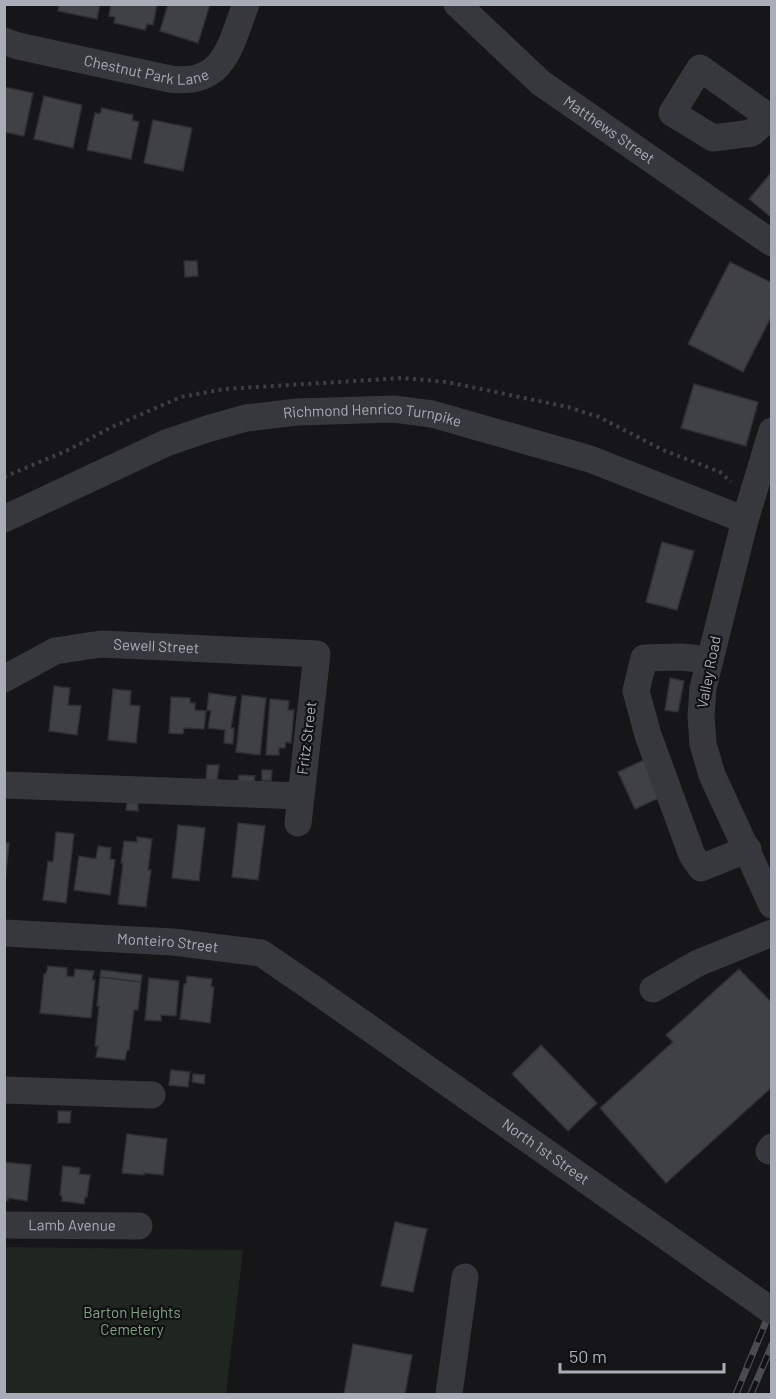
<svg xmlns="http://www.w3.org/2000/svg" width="776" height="1399" font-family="Barlow,sans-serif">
  <rect width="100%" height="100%" fill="#161618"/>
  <path fill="#1e261f" d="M5,1247L243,1250L226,1394H5Z"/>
  <path fill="#404145" stroke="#303034" stroke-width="1.5" d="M59,4H100L97,19L58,11Z
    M111,4H157L153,25L147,24L145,30L114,23L115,17L109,16Z
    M168,4H210L198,43L160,31Z
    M4,87L33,93L24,136L4,132Z
    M44,96L82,105L73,148L34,139Z
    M102,108L133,115L132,120L139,122L131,159L87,150L95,113L100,114Z
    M153,120L192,128L183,171L144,163Z
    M772,172V218L749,199Z
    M184,261H197L198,276L185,277Z
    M730,262L772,283V315L743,372L688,344Z
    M694,384L758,402L746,446L681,428Z
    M662,542L694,551L677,610L646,602Z
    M670,678L684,681L678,712L665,710Z
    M54,686L70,688L68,705L81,706L77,735L49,731Z
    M113,689L131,691L130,705L140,706L136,743L108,740Z
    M209,693L236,697L231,728H234L233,744L224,743L225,730L208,728L211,711L207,710Z
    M242,695L266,698L260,755L236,752Z
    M171,697L190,698V703H195V710L206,711L204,729L184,728L183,734L169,733Z
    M270,699L289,701L288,710H294L291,743L286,742L285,748H279V755H266Z
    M646,759L663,796L635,809L618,772Z
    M207,765H219L217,780H206Z
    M262,770H272L271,781L262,780Z
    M239,775L255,776L254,784L238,782Z
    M127,802L138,803V811L126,810Z
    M238,823L265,826L258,880L232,877Z
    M178,825L205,828L199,881L172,878Z
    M56,832L74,834L66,903L43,900L48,861L53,862Z
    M137,837L152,839L148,870H151L146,907L118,904L123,863H121L124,841L137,842Z
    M4,843H9L4,892Z
    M98,846L111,848L110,859L115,860L110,895L74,890L79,856L96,859Z
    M48,966L67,968V976L74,977L75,969L94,971L92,980H95L91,1018L40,1013L44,974H46Z
    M739,969L772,1003V1087L666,1183L600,1108L673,1042L666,1035Z
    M101,970L142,975L141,982L100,977Z
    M187,976L212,979L211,987H214L210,1023L180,1019L184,984H186Z
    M100,977L141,982L138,1010H134L129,1050H127L125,1060L96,1057L98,1046H95L99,1006H97Z
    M149,978L179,981L176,1016L161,1015V1021L145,1020Z
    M541,1045L597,1103L568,1131L512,1074Z
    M171,1070L190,1072L188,1087L169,1085Z
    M193,1074L205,1075L204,1084L192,1082Z
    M58,1111H71L70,1123H58Z
    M127,1134L167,1139L163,1175L144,1173V1175L122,1173Z
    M4,1162L31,1165L27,1201L8,1198V1201L4,1200Z
    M63,1166L80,1168L79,1174L90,1175L87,1197H85L84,1204L62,1201V1196L60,1195Z
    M395,1222L427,1229L413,1292L381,1286Z
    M353,1344L412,1355L405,1394H344Z"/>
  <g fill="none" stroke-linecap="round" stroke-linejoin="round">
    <path stroke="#3d3f44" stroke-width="4" stroke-dasharray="3 4.5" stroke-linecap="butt" d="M4,477L66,451L112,427L181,397L224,389L403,378L447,382L568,407L599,417L663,450L720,472L731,482"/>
    <g stroke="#37383d" stroke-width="27">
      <path id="s1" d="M457,4L541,83L772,243"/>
      <path id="s2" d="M4,41L18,46L170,79C225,86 230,45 246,4"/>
      <path d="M769,117L700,68L672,113L713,138L752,133L772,115"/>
      <path d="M772,431L745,520L703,688L701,716L703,744L712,775L772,905"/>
      <path id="s3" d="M4,519L166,443L207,429L246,418L297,412L394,409L432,414L590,459L745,520"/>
      <path d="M710,660L681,657L644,658L636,691L648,735L692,855L701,868L748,849"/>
      <path id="s4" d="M4,679L55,651L101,644L317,654L298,823"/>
      <path d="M4,785L301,796"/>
      <path id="s5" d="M4,933L173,942L261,953L318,992"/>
      <path d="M653,989L698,963L772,933"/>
      <path d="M4,1090L152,1095"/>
      <path d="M769,1151L772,1147"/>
      <path id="s6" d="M4,1225L139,1226"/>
      <path d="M449,1394L465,1277"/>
    </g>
    <g stroke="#4a4c52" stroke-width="7">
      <path id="rail" d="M736,1394L772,1307
        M751,1394L772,1345"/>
    </g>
    <use href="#rail" stroke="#111113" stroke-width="4.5" stroke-dasharray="14" stroke-linecap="butt"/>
    <path stroke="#37383d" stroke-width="27" id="s7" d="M318,992L772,1311"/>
  </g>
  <g text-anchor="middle" stroke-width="4.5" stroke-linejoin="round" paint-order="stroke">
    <g font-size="15" fill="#a8adb8" stroke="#111113">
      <text dy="5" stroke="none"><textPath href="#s2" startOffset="146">Chestnut Park Lane</textPath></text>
      <text dy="5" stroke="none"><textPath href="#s1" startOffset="198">Matthews Street</textPath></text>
      <text dy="5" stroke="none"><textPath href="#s3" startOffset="390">Richmond Henrico Turnpike</textPath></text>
      <text dy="5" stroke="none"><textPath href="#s4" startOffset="160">Sewell Street</textPath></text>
      <text transform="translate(709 672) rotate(-79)" y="5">Valley Road</text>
      <text transform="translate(307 738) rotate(-83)" y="5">Fritz Street</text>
      <text dy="5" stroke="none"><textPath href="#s5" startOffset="164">Monteiro Street</textPath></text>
      <text dy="5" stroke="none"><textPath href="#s7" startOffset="278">North 1st Street</textPath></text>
      <text dy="5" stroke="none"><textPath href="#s6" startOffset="68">Lamb Avenue</textPath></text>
    </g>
    <g font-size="15" fill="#7fa381" stroke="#111113">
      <text x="132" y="1318">Barton Heights<tspan x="132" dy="17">Cemetery</tspan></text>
    </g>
  </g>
  <rect width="776" height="1399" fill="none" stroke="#a8adb8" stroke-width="12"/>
  <path d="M560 1363v9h164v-9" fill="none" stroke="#a8adb8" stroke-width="3"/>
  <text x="569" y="1363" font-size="18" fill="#a8adb8" stroke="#111113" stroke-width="4.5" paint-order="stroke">50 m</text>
</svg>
